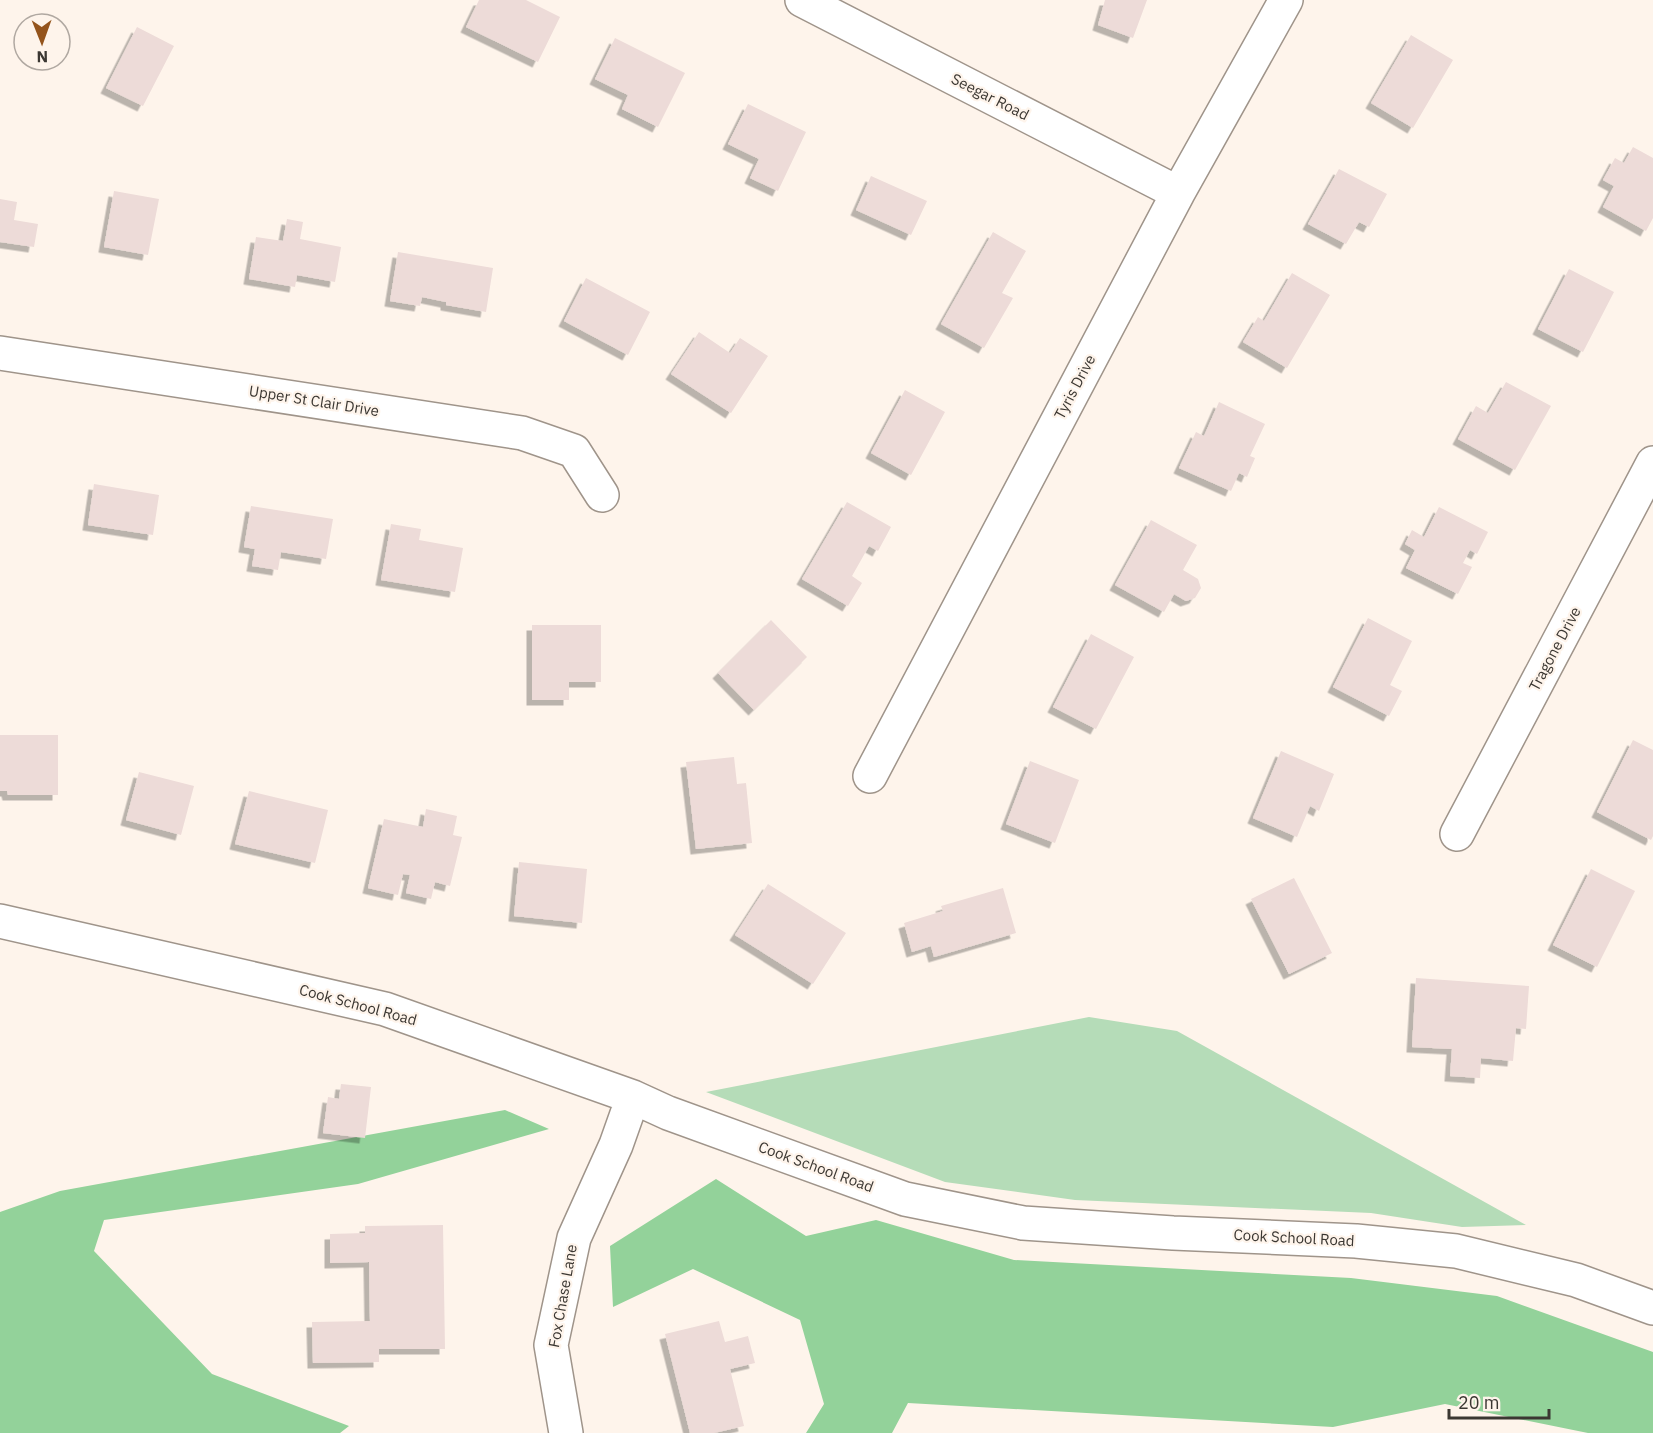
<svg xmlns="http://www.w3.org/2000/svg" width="1653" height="1433" font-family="'IBM Plex Sans',sans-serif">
  <defs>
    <filter id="shadow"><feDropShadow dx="-5.5" dy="5.5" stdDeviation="0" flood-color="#0004"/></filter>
  </defs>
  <rect width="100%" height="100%" fill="#fef4eb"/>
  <path fill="#b5dcb8" d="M1089,1017L1177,1031L1526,1225L1462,1227L1371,1213L1075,1200L945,1182L706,1092Z"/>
  <path fill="#93d29a" d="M505,1110L549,1129L358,1184L104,1220L94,1251L212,1374L349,1426L340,1433H0V1212L60,1191Z
    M716,1179L806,1236L876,1220L1014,1260L1351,1278L1497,1296L1653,1352V1433H1588L1445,1404L1333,1427L908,1403L892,1433H806L824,1404L800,1320L693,1269L613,1307L610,1246Z"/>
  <path fill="#eddbd8" filter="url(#shadow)" d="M479,0H526L560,17L538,62L466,27Z
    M1105,0H1147L1133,38L1098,25Z
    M137,27L174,46L143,106L106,88Z
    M1411,35L1453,60L1413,128L1371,103Z
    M615,38L685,73L658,127L622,109L628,95L595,79Z
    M748,104L806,132L778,191L750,178L759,159L728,144Z
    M1633,147L1653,158V218L1646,231L1603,207L1614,186L1603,180L1615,158L1624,163Z
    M1339,169L1387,194L1369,227L1359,222L1346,244L1308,224Z
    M871,176L927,201L911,235L856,210Z
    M114,191L159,199L148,255L104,247Z
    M0,199L17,202L14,220L38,224L34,247L0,242Z
    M287,219L303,222L300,239L341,247L335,282L297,275L295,287L249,279L256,237L283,241Z
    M993,232L1026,251L1002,293L1013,298L984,348L941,324Z
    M398,252L493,268L486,312L446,305V302L422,297L420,306L390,301Z
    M1569,269L1614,292L1583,352L1538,329Z
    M1292,273L1330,295L1287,368L1243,342L1258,317L1264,321Z
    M586,278L650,312L628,355L564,321Z
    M699,332L730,353L740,338L768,356L731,413L671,374Z
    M1506,382L1551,406L1515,470L1458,439L1476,406L1488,413Z
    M905,390L945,412L911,475L871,453Z
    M1219,402L1265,424L1250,456L1255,458L1247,477L1239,473L1231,491L1179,468L1196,432L1204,436Z
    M94,484L159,495L153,535L88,525Z
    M847,502L891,527L878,551L869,546L852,576L862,583L848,606L802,579Z
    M251,506L333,519L326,559L281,552L278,570L252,566L255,549L244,547Z
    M1439,507L1488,532L1477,554L1470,550L1463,563L1472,567L1458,594L1406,568L1415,550L1405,544L1412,530L1424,537Z
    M1151,520L1197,545L1183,570L1198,579L1201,588L1195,598L1186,601L1174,594L1164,612L1115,585Z
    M391,524L421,529L419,540L463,548L455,592L381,580Z
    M1368,618L1412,641L1390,685L1402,691L1389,716L1333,687Z
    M771,620L807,657L754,710L718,673Z
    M532,625H601V682H569V700H532Z
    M1091,634L1134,657L1096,729L1053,707Z
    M0,735H58V795H8L7,791H0Z
    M1633,740L1653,750V836L1651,840L1597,812Z
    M1281,751L1334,774L1319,811L1310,806L1297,837L1253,818Z
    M734,757L737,784L746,783L752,843L696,849L686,762Z
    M1030,761L1079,780L1055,843L1006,824Z
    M139,772L194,786L181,835L126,820Z
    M249,791L328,810L315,863L235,844Z
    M426,809L457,816L453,835L462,837L450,886L435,882L431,899L406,893L410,875L403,874L398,895L368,888L384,819L423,827Z
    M519,862L587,869L582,923L514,916Z
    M1591,869L1635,891L1597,967L1553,945Z
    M1294,878L1332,953L1289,974L1251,899Z
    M768,884L846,933L813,984L735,935Z
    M1003,888L1016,933L934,957L931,946L912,952L904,923L943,911L941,906Z
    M1416,978L1529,986L1526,1029L1516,1028L1513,1061L1481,1058L1480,1078L1450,1076L1452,1049L1412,1047Z
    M341,1084L371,1087L365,1138L323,1133L328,1097L339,1099Z
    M443,1225L445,1349H379V1362L313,1363L312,1322L370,1321L369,1262L330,1263V1234L365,1233V1226Z
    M719,1321L725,1342L748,1336L755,1363L730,1369L744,1426L714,1433H690L665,1334Z"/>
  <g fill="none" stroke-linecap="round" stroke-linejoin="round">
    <g stroke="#9f948a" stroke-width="36">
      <path id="minor" d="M802,0L1178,193
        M0,353L522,433L574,451L602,495
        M870,776L1178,193L1286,0
        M1457,834L1653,463
        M0,921L385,1009L633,1097L668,1113L905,1199L1023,1223L1173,1233L1356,1241L1456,1251L1576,1280L1653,1308
        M566,1433L551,1345L574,1238L616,1145L633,1097"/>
    </g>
    <use href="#minor" stroke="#fff" stroke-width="33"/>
  </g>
  <g text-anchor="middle" stroke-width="4.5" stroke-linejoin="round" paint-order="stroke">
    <g font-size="15" fill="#3b3732" stroke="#fef4eb">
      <text transform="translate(990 97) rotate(27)" y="5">Seegar Road</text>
      <text transform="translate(1075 387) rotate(-62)" y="5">Tyris Drive</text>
      <text transform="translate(314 401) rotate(9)" y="5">Upper St Clair Drive</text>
      <text transform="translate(1555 649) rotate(-62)" y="5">Tragone Drive</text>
      <text transform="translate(358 1005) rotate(15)" y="5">Cook School Road</text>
      <text transform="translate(816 1167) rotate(20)" y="5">Cook School Road</text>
      <text transform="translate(1294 1238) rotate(3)" y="5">Cook School Road</text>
      <text transform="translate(563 1296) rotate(-80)" y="5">Fox Chase Lane</text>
    </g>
  </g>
  <g transform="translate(42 42) rotate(179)"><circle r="28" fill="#fef4eb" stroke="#b0a8a1" stroke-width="1.5"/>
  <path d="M0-4.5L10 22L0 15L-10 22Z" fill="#94541c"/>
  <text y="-9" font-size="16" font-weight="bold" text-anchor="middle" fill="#3b3732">N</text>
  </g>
  <path d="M1449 1409v9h100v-9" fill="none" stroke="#3b3732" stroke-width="3"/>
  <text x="1458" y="1409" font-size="18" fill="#3b3732" stroke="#fef4eb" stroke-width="4.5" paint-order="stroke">20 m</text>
</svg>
